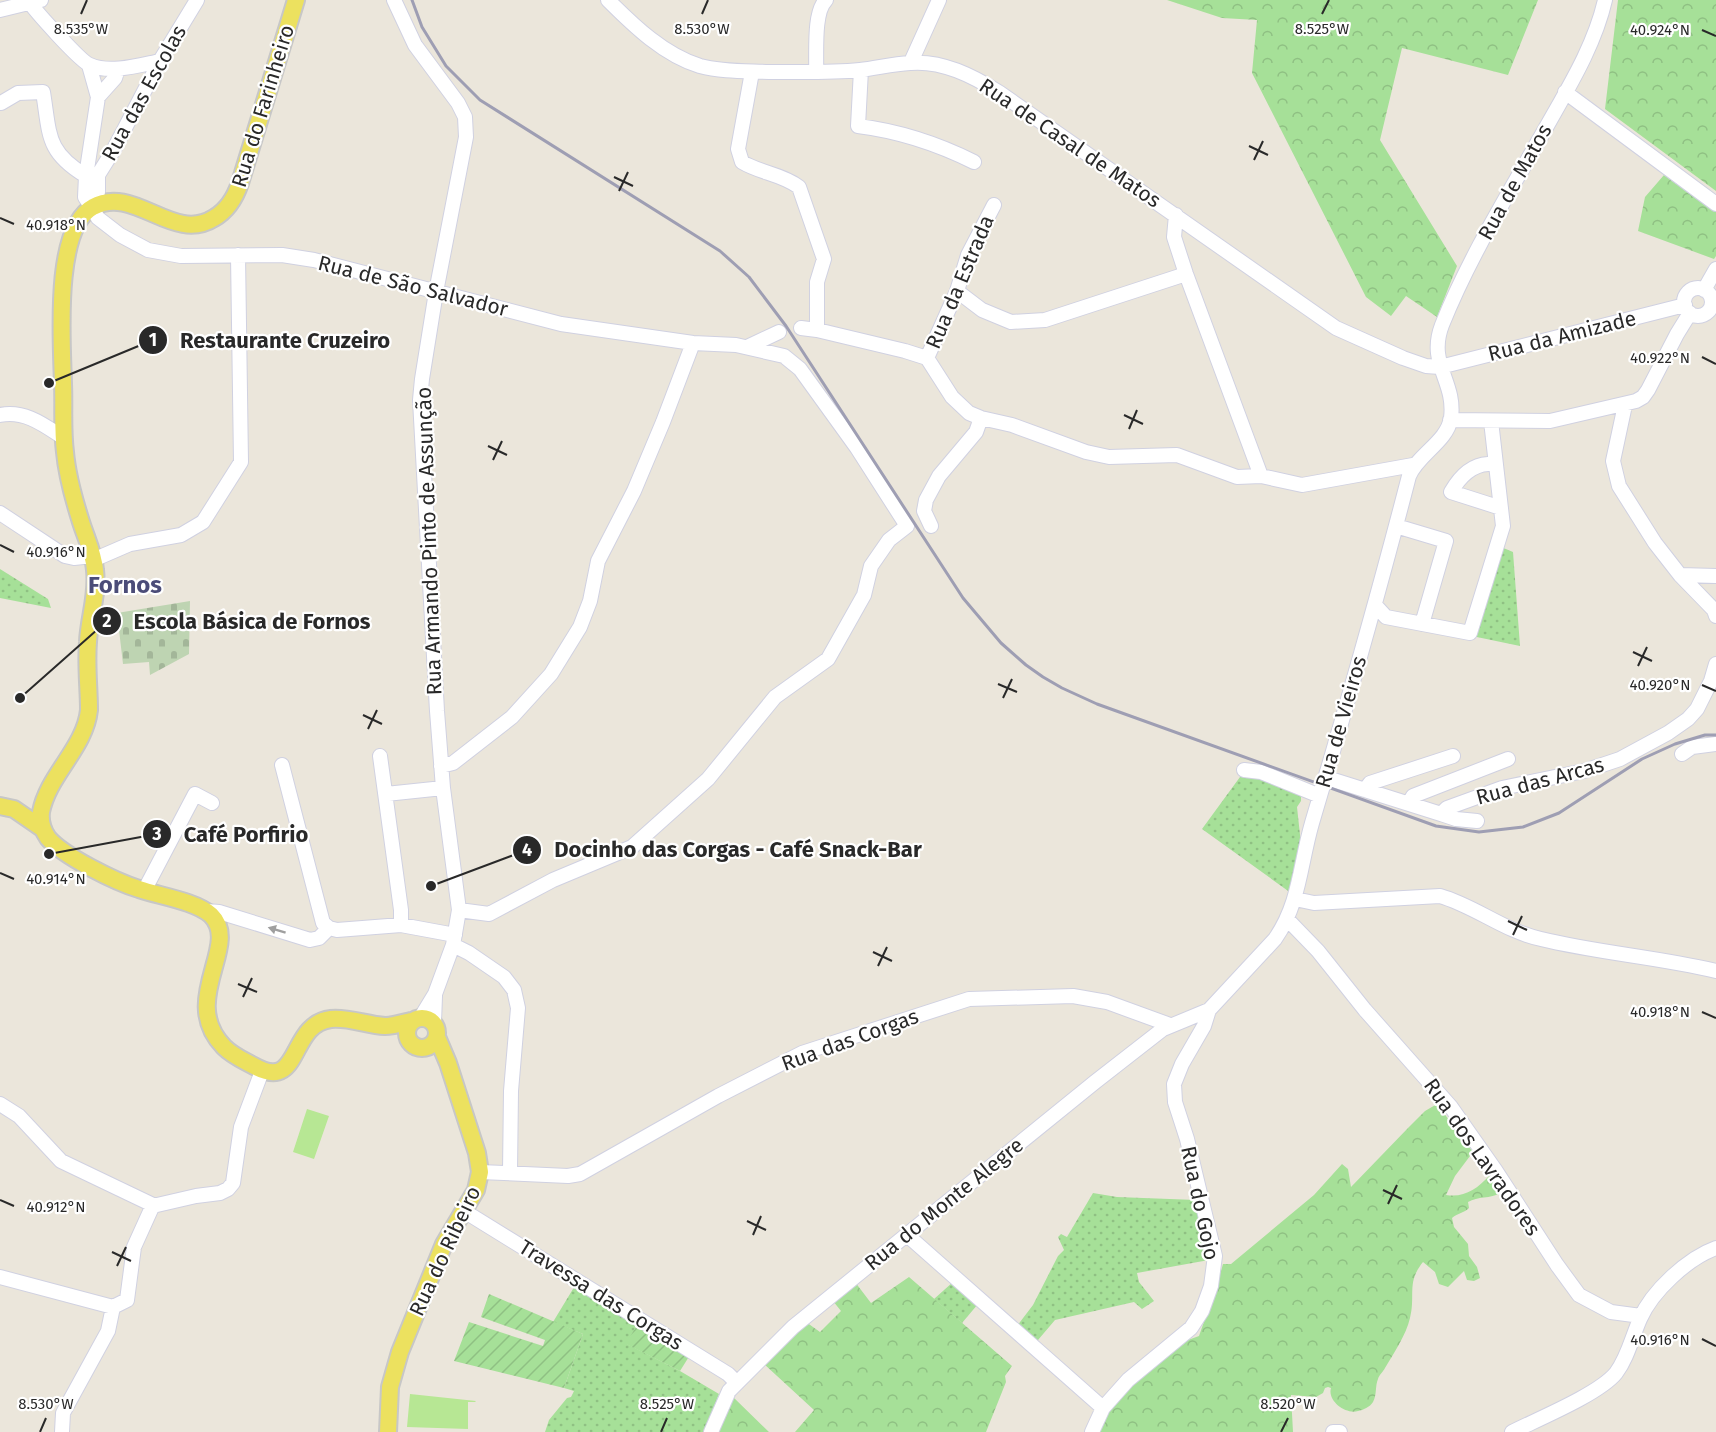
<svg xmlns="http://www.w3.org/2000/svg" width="1716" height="1432" font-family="'Fira Sans',sans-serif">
  <defs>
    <pattern id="grass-dots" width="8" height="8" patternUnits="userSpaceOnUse" patternTransform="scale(1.5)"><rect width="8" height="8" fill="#a6e098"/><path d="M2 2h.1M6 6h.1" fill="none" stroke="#8fc083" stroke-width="1.8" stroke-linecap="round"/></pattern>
    <pattern id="forest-crowns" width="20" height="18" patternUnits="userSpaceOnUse" patternTransform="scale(1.5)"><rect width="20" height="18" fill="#a6e098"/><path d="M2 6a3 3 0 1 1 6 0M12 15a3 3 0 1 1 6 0" fill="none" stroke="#8fc083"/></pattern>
    <pattern id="cemetery-stones" width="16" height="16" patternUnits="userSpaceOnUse" patternTransform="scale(1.5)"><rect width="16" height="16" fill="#bed4b2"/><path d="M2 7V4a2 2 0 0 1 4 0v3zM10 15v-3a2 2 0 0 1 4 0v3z" fill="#a3b699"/></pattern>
    <pattern id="garden-furrows" width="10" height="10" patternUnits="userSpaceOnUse" patternTransform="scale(1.5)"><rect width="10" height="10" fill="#a6e098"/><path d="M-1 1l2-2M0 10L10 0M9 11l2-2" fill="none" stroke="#8fc083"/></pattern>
  </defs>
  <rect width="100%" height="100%" fill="#ebe6db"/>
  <path fill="url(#grass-dots)" d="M1501,547L1513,552L1520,646L1472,636Z
    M0,569L48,599L51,608L0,598Z
    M1249,774L1301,792V801L1297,807L1301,844L1291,893L1202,829L1240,777Z
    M1093,1193L1117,1197L1196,1200L1209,1260L1137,1273L1139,1282L1154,1301L1142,1309L1134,1302L1055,1320L1038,1340V1343L1017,1326L1033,1305L1058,1256L1064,1250L1058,1237L1061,1234L1067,1237Z
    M953,1282L978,1304L962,1323L934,1299Z
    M576,1284L638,1323L627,1344L680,1371L719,1394L704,1432H545L549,1420L567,1398L571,1397L574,1391L564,1388L583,1334L553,1322Z"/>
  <path fill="url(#forest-crowns)" d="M1167,0H1538L1508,75L1402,48L1380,140L1457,266L1437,317L1406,296L1391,316L1366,297L1252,73L1257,20L1222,18Z
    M1618,0H1716V191L1605,109Z
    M1664,175L1716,212V256L1714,259L1638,231L1645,197Z
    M1437,1104L1473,1152L1455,1176L1446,1195C1464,1198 1477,1189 1489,1176L1501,1193C1490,1199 1478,1196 1468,1202L1469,1208C1464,1213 1458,1213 1452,1218L1454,1227L1468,1244L1469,1256L1477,1267L1480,1278L1474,1281L1467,1280L1464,1271L1448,1287L1439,1284L1435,1272L1423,1262C1406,1283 1416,1295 1410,1318C1406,1335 1394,1353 1385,1368C1383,1372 1379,1375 1378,1379C1375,1386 1377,1395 1373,1402C1370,1407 1363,1410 1358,1411C1346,1415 1327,1401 1331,1388L1328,1387L1325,1388L1323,1393L1316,1397L1291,1395L1293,1432H1099L1114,1402L1124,1389L1174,1348H1177L1188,1340L1199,1336C1207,1313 1216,1289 1223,1264H1231L1314,1195L1342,1164L1348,1169L1351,1187L1408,1128L1425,1111Z
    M909,1277L1012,1366L1005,1376L1006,1382L986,1432H795L814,1410L764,1364L806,1322L820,1332L841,1311L833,1301L855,1282L871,1303Z
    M732,1396L769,1432H716Z"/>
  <path fill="url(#cemetery-stones)" d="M190,601L189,654L150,675L149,662L123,664L117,613Z"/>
  <path fill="url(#garden-furrows)" d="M489,1294L583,1334L564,1388L454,1361L469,1322L543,1346L545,1340L481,1317Z
    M638,1323L690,1355L680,1371L626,1344Z"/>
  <path fill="#b7e794" d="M307,1109L329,1116L314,1159L293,1152Z
    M410,1394L476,1401L475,1402H468V1429L407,1427Z"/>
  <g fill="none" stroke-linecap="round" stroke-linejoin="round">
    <g stroke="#d0d1e1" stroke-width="16">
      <path id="minor" d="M28,0C34,10 81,62 90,65C110,74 140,65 160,61
        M394,0L415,45L458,103L465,117L466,137L436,292L422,379L420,400L437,711L443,788L459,910L453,945L435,994L421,1017
        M608,0C634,26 664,55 700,66C722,72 746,71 769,72C799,72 830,73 860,70C877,68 893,64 910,63C942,60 973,76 1000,93L1336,328L1403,358L1426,366L1440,367L1685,305
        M0,10L41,0
        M911,62L939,0
        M89,65L98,97L86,176L85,197L98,218L120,235L148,250L181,256L282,255L314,260L561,324L693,343L736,345L784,356L800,369L857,448L907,526L889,540L871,566L864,595L828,659L775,697L708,779L632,847L553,880L489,914L459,910
        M861,70L858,126C898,131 938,144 974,162
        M752,72L738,149L742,162C760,173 782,174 799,187L824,259L817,282V330
        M816,72C817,55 813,12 826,0
        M1565,92L1716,204
        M98,97L115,78L118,69
        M1,103L18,93L43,92C50,135 46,152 86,176
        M98,175L113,151L160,61L197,0
        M91,207L98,192V175
        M1176,215L1174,237L1186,274L1261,476
        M1684 302a14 14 0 1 1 28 0a14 14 0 1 1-28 0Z
        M1704,290L1716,269
        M957,291L982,310L1011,322L1045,320L1186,274
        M801,328L817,330L905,351L927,358L952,397L969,413L981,418L1012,425L1086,452L1109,457L1177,455L1237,477L1261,476L1302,485L1413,465
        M747,347L779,332
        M927,358L957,291L968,255L994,205
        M1625,405L1613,461L1619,486L1655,543L1680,575L1714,610L1716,616
        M0,415C25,410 44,425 64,438
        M1450,420L1550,421L1636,401L1643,397L1648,390L1677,334L1690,313
        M1488,464C1470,465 1459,478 1451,492L1501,508
        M0,513L65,556L74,558L92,556
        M931,526L924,511L926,500L939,476L976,432L981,418
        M1396,526L1446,541L1422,624
        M93,560L130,544L181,535L203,522L241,462L238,255
        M1680,575L1716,576
        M1375,605L1386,617L1470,633L1503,526L1491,421
        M1682,754L1692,747L1716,744
        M380,756L401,910V925
        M282,765L323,923L329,928L337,930L401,925L455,935
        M441,766L453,763L512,717L551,674L580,627L590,601L598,561L634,491L663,422L693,343
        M1244,770L1261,772L1320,796
        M1327,778L1441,814L1447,808L1502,788L1584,771L1620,759L1668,733L1688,719L1697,709L1711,681L1716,664
        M1365,790L1370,783L1453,756
        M386,794L443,788
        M1409,803L1413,796L1508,759
        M1441,814L1456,819L1477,821
        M144,891L195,794L212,803
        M1295,899L1314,903L1440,896C1475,906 1504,931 1541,939C1598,953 1658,957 1716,971
        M207,911L219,912L310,940L319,938L329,928
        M1287,919L1318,951L1365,1010L1451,1107L1496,1171L1557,1265L1579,1295L1611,1312L1641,1316
        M453,945L469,953L504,977L514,990L518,1008L511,1091L510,1172
        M434,1023L435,996
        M0,1104L19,1116L61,1161L153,1205H157L196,1196L220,1193L228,1189L233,1183L241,1127L262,1071
        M480,1172L568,1176L580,1174L718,1096L802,1053L969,999L1073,996L1107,1002L1170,1025
        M464,1211L728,1374L737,1383
        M907,1235L1103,1408
        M0,1277L113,1307
        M113,1307L127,1300L134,1247L153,1205
        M62,1432L63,1413L108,1331L113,1307
        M711,1432L729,1391L793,1327L1095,1082L1163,1029L1209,1010
        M1092,1432L1103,1408L1128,1380L1191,1328L1202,1311L1211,1286L1215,1256L1187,1139L1175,1102L1174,1084L1182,1064L1204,1026L1209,1010L1275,939C1300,903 1300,864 1312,823C1346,708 1379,592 1409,476C1418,454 1447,442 1451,418C1456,381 1427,364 1442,325C1470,255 1511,190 1548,124C1570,85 1595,44 1605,0
        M1333,1432H1340
        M1512,1432C1538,1419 1599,1394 1616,1373C1628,1357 1632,1337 1640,1319C1652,1291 1688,1258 1716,1248"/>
    </g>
    <g stroke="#c7c7c7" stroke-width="20">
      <path id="major" d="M296,0L240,183C235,198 228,210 214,218C173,244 134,184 93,207C53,228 62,343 63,384C64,406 62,429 65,452C67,475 74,500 81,522C86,538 94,554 95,570C98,595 89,618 88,642C86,665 89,688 89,710C85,748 48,775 41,812C40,821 43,831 48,838C63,856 116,882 139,889C159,896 195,901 211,915C242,945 178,1000 224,1047C233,1056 243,1060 254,1066C302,1093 288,1024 331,1019C348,1017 367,1025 385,1026C393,1026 403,1023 411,1021
        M0,806L14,809L43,829
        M407 1033a15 15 0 1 1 30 0a15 15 0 1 1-30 0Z
        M388,1432L390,1387L400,1352L444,1244L476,1190L480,1172L477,1153L448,1063L437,1037"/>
    </g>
    <use href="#minor" stroke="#fff" stroke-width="14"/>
    <use href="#major" stroke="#ece15f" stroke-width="16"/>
    <path stroke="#9e9eb3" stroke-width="3" d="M412,0L422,27L446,66L480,100L720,251L749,277L786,326L963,598L1001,643L1026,665L1043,677L1062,688L1097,704L1436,826L1479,832L1523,827L1559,813L1642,759L1675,744L1705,735H1716"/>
  </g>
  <defs><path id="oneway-solid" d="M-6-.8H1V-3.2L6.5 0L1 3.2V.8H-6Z" transform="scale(1.5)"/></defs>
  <use fill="#9f9f9f" href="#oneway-solid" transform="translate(277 930) rotate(-163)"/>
  <path fill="none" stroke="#292929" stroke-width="2" d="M81,14L87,0M702,14L708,0M1322,14L1329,0M1702,30L1716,36M1249,146L1268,155M1254,160L1263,141M614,177L633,186M619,191L628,172M0,218L14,224M1702,357L1716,364M1124,415L1143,424M1129,429L1137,410M488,446L507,455M493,460L502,441M0,545L14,552M1633,652L1652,661M1638,666L1647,647M998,684L1017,692M1702,685L1716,691M1003,698L1012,679M363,715L382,724M368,729L377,710M0,873L14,879M1508,921L1527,930M1513,935L1522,916M873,952L892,961M878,966L887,947M238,984L257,992M243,997L252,978M1702,1012L1716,1018M1383,1190L1402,1199M0,1200L14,1206M1388,1204L1397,1185M747,1221L766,1230M753,1235L761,1216M112,1252L131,1261M117,1266L126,1247M1702,1339L1716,1346M40,1432L46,1418M661,1432L667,1418M1281,1432L1288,1418"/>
  <g text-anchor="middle" stroke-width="4.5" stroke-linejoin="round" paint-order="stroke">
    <g font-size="21" fill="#292929" stroke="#fff">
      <text transform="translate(144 93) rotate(-61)" y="7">Rua das Escolas</text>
      <text transform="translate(263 106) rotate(-73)" y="7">Rua do Farinheiro</text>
      <text transform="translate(1070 143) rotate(34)" y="7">Rua de Casal de Matos</text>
      <text transform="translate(1515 182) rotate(-61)" y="7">Rua de Matos</text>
      <text transform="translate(960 282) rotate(-67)" y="7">Rua da Estrada</text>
      <text transform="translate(413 286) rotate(14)" y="7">Rua de São Salvador</text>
      <text transform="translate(1562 336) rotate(-14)" y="7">Rua da Amizade</text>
      <text transform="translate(429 541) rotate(-92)" y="7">Rua Armando Pinto de Assunção</text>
      <text transform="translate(1341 722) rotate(-74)" y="7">Rua de Vieiros</text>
      <text transform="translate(1540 781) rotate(-15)" y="7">Rua das Arcas</text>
      <text transform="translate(850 1040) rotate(-20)" y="7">Rua das Corgas</text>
      <text transform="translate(1482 1157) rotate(55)" y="7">Rua dos Lavradores</text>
      <text transform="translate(1200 1203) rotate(78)" y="7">Rua do Gojo</text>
      <text transform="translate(944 1204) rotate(-39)" y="7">Rua do Monte Alegre</text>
      <text transform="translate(445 1251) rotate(-65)" y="7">Rua do Ribeiro</text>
      <text transform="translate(601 1295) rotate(32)" y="7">Travessa das Corgas</text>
    </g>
    <g font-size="24" font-weight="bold" fill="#4b4c78" stroke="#fff">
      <text x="125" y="593">Fornos</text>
    </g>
  </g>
  <g font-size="15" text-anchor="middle" fill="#292929" stroke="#fff" stroke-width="4.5" stroke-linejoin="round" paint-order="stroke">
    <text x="81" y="34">8.535°W</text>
    <text x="702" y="34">8.530°W</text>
    <text x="1322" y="34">8.525°W</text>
    <text x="1660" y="35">40.924°N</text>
    <text x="56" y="230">40.918°N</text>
    <text x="1660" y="363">40.922°N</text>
    <text x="56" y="557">40.916°N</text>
    <text x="1660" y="690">40.920°N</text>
    <text x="56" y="884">40.914°N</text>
    <text x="1660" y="1017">40.918°N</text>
    <text x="56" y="1212">40.912°N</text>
    <text x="1660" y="1345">40.916°N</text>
    <text x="46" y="1409">8.530°W</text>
    <text x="667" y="1409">8.525°W</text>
    <text x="1288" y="1409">8.520°W</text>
  </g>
  <path fill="none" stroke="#292929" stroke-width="2" d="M49 383L153 340M20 698L107 621M49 854L157 834M431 886L527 850"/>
  <g fill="#292929" stroke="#fff" stroke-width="2">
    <circle cx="49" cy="383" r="6"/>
    <circle cx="20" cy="698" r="6"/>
    <circle cx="49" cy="854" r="6"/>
    <circle cx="431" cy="886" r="6"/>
    <circle cx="153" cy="340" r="15"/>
    <circle cx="107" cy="621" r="15"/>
    <circle cx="157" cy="834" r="15"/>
    <circle cx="527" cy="850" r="15"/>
  </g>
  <g font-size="18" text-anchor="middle" font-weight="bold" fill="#fff">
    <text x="153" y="346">1</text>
    <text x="107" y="627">2</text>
    <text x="157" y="840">3</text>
    <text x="527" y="856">4</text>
  </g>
  <g font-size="22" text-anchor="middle" font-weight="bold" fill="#292929" stroke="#fff" stroke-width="4.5" stroke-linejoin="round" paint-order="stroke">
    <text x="285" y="348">Restaurante Cruzeiro</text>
    <text x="252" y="629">Escola Básica de Fornos</text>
    <text x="246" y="842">Café Porfirio</text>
    <text x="738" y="857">Docinho das Corgas - Café Snack-Bar</text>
  </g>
</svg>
